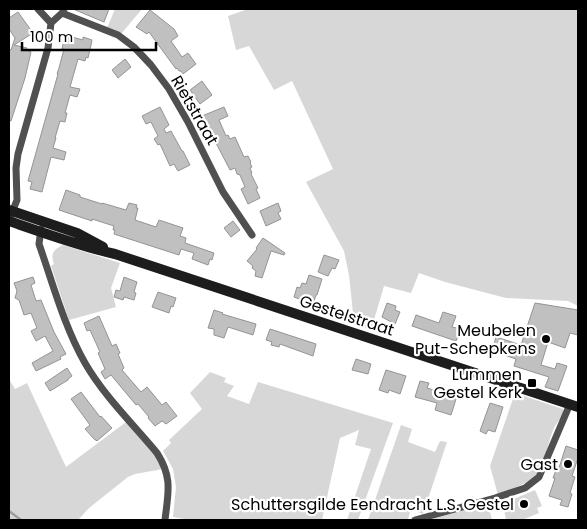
<svg xmlns="http://www.w3.org/2000/svg" width="587" height="529" font-family="Poppins,sans-serif">
  <rect width="100%" height="100%" fill="#fff"/>
  <path fill="#d7d7d7" d="M115,9H142L121,34L107,28Z
    M248,9H578V306L568,301L506,298L445,282L419,273L411,293L384,286L371,330L354,323L349,275L344,251L306,182L333,169L292,81L274,90L249,46L236,50L228,16Z
    M63,245L120,263L111,288L116,307L69,320L51,266L54,264C50,254 54,249 63,245Z
    M210,372L226,378L224,382L234,386L227,396L249,404L258,382L393,423L358,520H347L371,449L355,445L359,430L340,438L322,520H190L173,517L176,487L173,469L163,451L171,443L169,440L202,409L190,393Z
    M9,379L15,389L27,383L66,467L126,422L155,454L163,469L135,474L128,477L89,508L78,520H9Z
    M515,393L563,409L564,411C562,418 557,422 554,428C548,441 547,456 540,469C533,483 511,489 498,495L490,466Z
    M401,425L412,429L408,442L435,452L440,441L447,442L423,514L411,509L408,519L401,520H368Z
    M535,490L542,506L537,508L539,513L522,520H511L510,519L506,520L504,509L507,502Z
    M488,503L492,520H429Z"/>
  <g fill="none" stroke-linecap="round" stroke-linejoin="round">
    <path stroke="#9e9e9e" stroke-width="2.5" d="M9,511L21,520"/>
  </g>
  <path fill="#c0c0c0" stroke="#949494" d="M73,9H109L104,22Z
    M150,10L174,29L178,36L171,41L182,57L188,53L196,64L183,74L181,71H179L177,68L176,69L149,32L147,34L136,27Z
    M18,12L33,33L14,45L27,48L26,50L31,52L25,78L11,121H9V49L11,50L15,38L9,29V18Z
    M68,36L83,40V37L92,40L91,45L88,58L86,57L85,61L78,59L70,87L80,89L77,97L70,95L65,113H67L65,122L60,121L55,138H56L53,148L66,152L64,160L51,157L42,192L30,189L32,182L28,181L58,74H57L59,68L64,49H62L64,40L66,41Z
    M125,59L131,67L118,78L112,70Z
    M202,81L212,95L200,104L190,90Z
    M160,107L169,125L164,129L166,133L171,131L182,151H183L190,165L178,171L174,164L170,166L160,144L158,145L154,139L158,136L151,122L146,124L142,116Z
    M224,107L228,116L219,120L226,136L228,135L230,139L235,137L244,157L248,156L251,162L250,163L252,167L250,168L252,173L251,174L258,188L256,189L260,198L248,204L241,189L245,187L240,175L237,174L235,168L230,170L202,116Z
    M66,190L80,195V197L102,204V203L126,210L129,203L137,205L136,208H138L135,220L156,227L159,220L183,228L180,236L186,238L185,243L214,253L212,260L210,259L208,265L192,259L194,253L181,249L179,255L114,234L115,230H113L114,226L92,219V221L59,210Z
    M278,203L281,211L278,213L281,219L266,226L260,211Z
    M233,221L240,230L231,237L224,228Z
    M263,238L285,253L284,255L271,251L262,278L255,276L256,271L252,268L253,266L247,261L257,249L256,248Z
    M324,255L339,260L335,269L332,268L328,276L318,272Z
    M309,275L322,279L317,295H316L313,304L294,297L297,287L300,288L302,283L306,284Z
    M33,277L35,283L31,285L36,301L41,300L54,332L66,354L60,357L61,359L36,371L32,363L53,351L45,336L36,341L31,331L37,328L31,313L24,315L19,300L15,298L17,291L14,283Z
    M124,277L137,282L134,292L136,293L134,300L124,297L123,300L114,297L116,290L120,291Z
    M158,292L176,298L173,307L171,306L169,313L152,307Z
    M387,303L396,306L395,310L400,312L395,324L382,317Z
    M535,303L578,310V335L570,333L565,348L548,342L541,365L555,369L557,363L567,366L558,391L545,387L549,377L514,366L516,359L492,351L496,337L521,345Z
    M214,310L223,313L222,314L256,324L253,335L228,327L224,338L214,335V329L208,328Z
    M443,312L456,316L452,327L461,329L456,341L412,326L416,315L439,323Z
    M99,316L112,346L116,344L120,353L118,354L124,368L122,370L141,392L147,387L162,405L166,402L177,416L166,424L162,421L155,426L148,418L149,417L138,404L136,405L111,375L105,379L101,372L105,369L98,353L100,352L90,330L87,331L84,323Z
    M270,329L316,344L313,356L280,344L279,347L271,345L272,342L266,340Z
    M356,359L371,364L368,374L352,370Z
    M67,368L72,376L68,379V380L50,391L45,383Z
    M386,370L406,376L400,394L389,390L388,393L379,390Z
    M420,381L429,383L427,388L441,392L442,388L454,392L453,395L457,396L451,415L435,410L437,403L415,397Z
    M81,392L100,417L101,416L112,428L97,441L96,440H95L85,429L90,425L71,399Z
    M490,403L503,407L495,432L488,430L486,434L480,431Z
    M566,446L578,450V458L572,476L575,477L570,493L572,494L568,507L560,505L562,500L549,496L555,478H553L556,470L558,471Z"/>
  <g fill="none" stroke-linecap="round" stroke-linejoin="round">
    <path stroke="#505050" stroke-width="7" d="M38,9L51,23
      M62,13L118,35L134,47L151,65L169,89L188,122L223,192L252,235
      M11,215L17,200L16,168L18,154L48,48L51,23L62,13L64,9
      M41,229L39,244C53,284 64,326 85,363C104,396 133,424 157,453C173,478 168,493 165,520
      M415,520L495,498L525,488L539,477L570,404"/>
    <path stroke="#1d1d1d" stroke-width="10" d="M9,210L77,233L103,247
      M9,221C44,233 79,246 115,254L578,407"/>
  </g>
  <g fill="#000" stroke="#fff" stroke-width="2">
    <circle cx="546" cy="339" r="5"/>
    <rect x="527" y="378" width="10" height="10" rx="2.5"/>
    <circle cx="568" cy="464" r="5"/>
    <circle cx="524" cy="504" r="5"/>
  </g>
  <g text-anchor="middle" stroke-width="4.5" stroke-linejoin="round" paint-order="stroke">
    <g font-size="16" fill="#000" stroke="#fff">
      <text transform="translate(195 110) rotate(60)" y="6">Rietstraat</text>
      <text transform="translate(347 315) rotate(18)" y="6">Gestelstraat</text>
    </g>
    <g font-size="16" fill="#000" stroke="#fff" text-anchor="end">
      <text x="536" y="336">Meubelen<tspan x="536" dy="18">Put-Schepkens</tspan></text>
      <text x="522" y="380">Lummen<tspan x="522" dy="18">Gestel Kerk</tspan></text>
      <text x="558" y="470">Gast</text>
      <text x="514" y="510">Schuttersgilde Eendracht L.S. Gestel</text>
    </g>
  </g>
  <rect width="587" height="529" fill="none" stroke="#000000" stroke-width="20"/>
  <path d="M22 42v8h134v-8" fill="none" stroke="#000000" stroke-width="2.5"/>
  <text x="30" y="42" font-size="15" fill="#000000" stroke="#ffffff" stroke-width="4" paint-order="stroke">100 m</text>
</svg>
